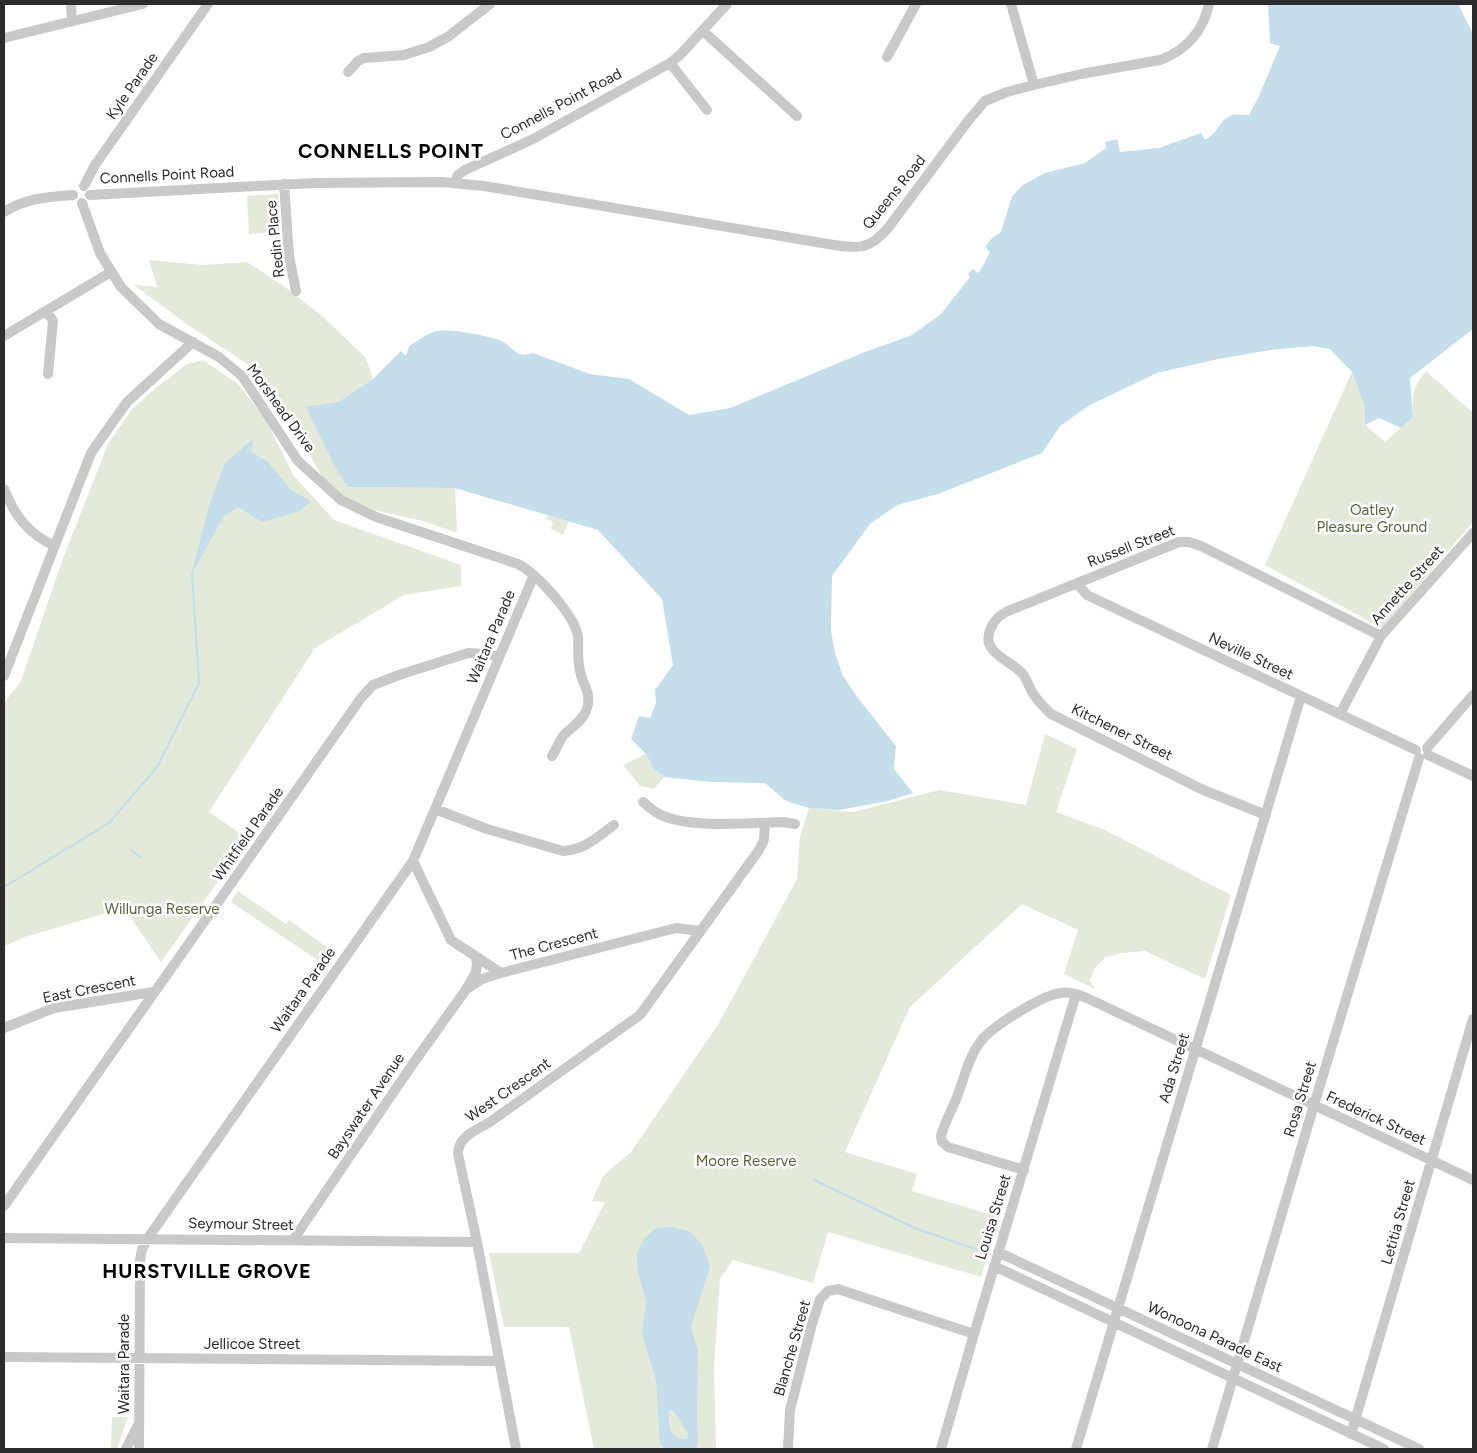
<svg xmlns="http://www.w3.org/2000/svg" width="1477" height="1453" font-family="Figtree,sans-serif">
  <rect width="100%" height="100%" fill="#fff"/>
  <path fill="#e3ead9" d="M278,194L280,232L249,234L247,196Z
    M149,260L203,265L247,262L285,287L321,315L366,358L373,379L338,402L347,487L455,488L457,533L423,521L374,510L341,496L324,480L293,425L252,367L188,325L134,285L157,287Z
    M203,360L238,384L266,420L294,476L334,520L461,565V586L404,595L315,648L209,812L248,839L161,962L124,908L25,937L4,946V703L21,681L62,561L108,444L132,409L151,392L187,364Z
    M1426,371L1473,413V522L1382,628L1265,565L1352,372L1364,404L1365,425L1385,442L1413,417C1412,396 1412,388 1426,371Z
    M548,515L569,521L563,535L551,529L553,522L547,519L544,525Z
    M1045,734L1077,749L1056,812L1105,830L1231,895L1205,979L1145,951L1122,953L1106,957L1094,969L1090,981L1095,989L1064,974L1078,930L1022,904L910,1007L845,1152L917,1174L912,1191L999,1217L981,1277L828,1232L813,1283L733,1260L720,1279L714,1368L716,1449H594L569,1327H504L489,1253H579L605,1202L592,1201L603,1176L631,1152L719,1023L797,879L800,836L809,808L853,812L939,790L1026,805Z
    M646,754L654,769L664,777L654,789L640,786L623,765Z
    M238,891L286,924L289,920L334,952L325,965L231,902Z
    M112,1417H128L117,1449H111Z"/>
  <path fill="#c4deeb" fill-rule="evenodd" d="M1268,4H1458L1473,34V329L1410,378L1413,417L1401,428L1379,418L1365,425L1364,404L1352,372L1330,349L1312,346L1270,350L1218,359L1157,373L1090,405L1060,426L1042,453L938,494L897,505L870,524L832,576L831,631L835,653L843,676L858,698L896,746L894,769L913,793L888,801L839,810L809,808L786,801L765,783L711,782L664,777L654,769L646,754L631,739L639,716L650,718L656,703L655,690L673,665L662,599L598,530L455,488L347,487L333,463L306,407L338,402L373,379L401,351L406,356L409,346C417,341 425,335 433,332C446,327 485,335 499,340C511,344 516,360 533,353L590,374L629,379L689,415L730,408L865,352L912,335L941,314L970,277L968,274L973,269L978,273C984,266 986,259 990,252L985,247L991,239L1001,232L1012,196L1023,185L1045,173L1085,163L1106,148L1105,142L1117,139L1120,152L1159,148L1201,133L1205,140C1217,134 1220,121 1228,117C1234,113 1242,115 1249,115L1259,96L1280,46L1270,43Z
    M253,439L252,452L269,463L291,490L311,501L300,511L262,522L238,507L224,516L191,575L209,506L225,463Z
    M672,1227L689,1231L702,1244L710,1266L691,1327L698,1351L697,1418L698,1439L696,1449H665L660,1444L656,1380L642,1334L646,1302L637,1268V1253L644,1239L656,1228ZM669,1410H673L689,1435L686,1439C669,1439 668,1424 669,1410Z"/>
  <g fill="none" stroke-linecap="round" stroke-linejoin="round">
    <path stroke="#c4deeb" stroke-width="2" d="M131,850L140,857
      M4,887L109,823L157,767L199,683L192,574
      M814,1180L917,1229L987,1253"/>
    <path stroke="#c9c9c9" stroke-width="10" d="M71,4L72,21
      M1011,4L1034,85
      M703,31L797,116
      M4,38L143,4
      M887,57L916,4
      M670,63L707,110
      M348,72L358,61L364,58L404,55L429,47L449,36L490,4
      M455,182L458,175L465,170L533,139L670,63L680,55L727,4
      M284,184L289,256L296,291
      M84,186L95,165L208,4
      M90,195L314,183L441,182L484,186L834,245C860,249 870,249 888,228L968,121L985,101L1007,92L1034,85L1081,74L1160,60C1187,50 1203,31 1209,4
      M82,203L100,253L121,287L159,324L219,357L242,376L298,461L341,500L376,517L518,564C537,574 575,615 578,637C579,648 577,659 580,671C583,687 593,693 586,711C581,723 571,727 563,736C559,742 556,750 552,756
      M4,212C26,198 48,197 73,195
      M47,312L53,321L48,374
      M4,336L111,272
      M4,489C15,516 28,534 55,546
      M1077,583L1087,595L1416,750
      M4,676L91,453L127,402L193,342
      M1340,714L1381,636L1473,533
      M1427,748L1473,695
      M1428,755L1473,776
      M643,802C648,806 653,811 659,814C688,829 750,823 783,822L795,824
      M435,809L487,829L563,851C586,849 596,838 614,825
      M1266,815L1201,789L1051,714C1043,706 1036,700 1031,690C1028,684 1026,678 1022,673C1010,660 981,653 990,630C993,621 999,615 1008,611L1179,542H1189L1201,546L1381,636
      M413,861L451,940L501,973L676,928L700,931
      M468,988L482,979L501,973
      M4,1028L54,1008L153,992
      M1024,1170L948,1147L942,1142L941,1136C944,1123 952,1110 957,1097C964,1079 968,1058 981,1041C991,1027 1044,994 1061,993C1071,991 1082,996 1091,1000L1473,1180
      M4,1206L261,841L361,698L373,685L399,675L468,653L487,654L498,657
      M4,1238L477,1242
      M293,1240L412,1065L465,991L476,972L477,964L476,958
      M998,1252L1419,1449
      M994,1266L1384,1449
      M4,1357L499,1361
      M1351,1434L1473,1019
      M126,1449L138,1425
      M139,1449L140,1260L142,1249L148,1238L413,861L534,575
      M516,1449L477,1242L458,1154C458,1136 477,1130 490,1122L640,1015L759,850L764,840L765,823
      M788,1449L790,1410L812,1324L820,1299L828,1291L838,1289L974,1334
      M941,1449L974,1334L1076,994
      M1076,1449L1301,696
      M1212,1449L1314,1105L1419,758"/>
  </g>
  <g text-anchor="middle" stroke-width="5" stroke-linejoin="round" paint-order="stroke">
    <g font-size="15" fill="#2c2c2c" stroke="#fff">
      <text transform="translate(132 86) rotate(-55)" y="5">Kyle Parade</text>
      <text transform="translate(561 104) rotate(-28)" y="5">Connells Point Road</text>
      <text transform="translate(167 175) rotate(-3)" y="5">Connells Point Road</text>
      <text transform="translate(894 192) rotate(-51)" y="5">Queens Road</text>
      <text transform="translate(275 239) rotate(-96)" y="5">Redin Place</text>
      <text transform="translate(281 408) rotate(54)" y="5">Morshead Drive</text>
      <text transform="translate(1131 546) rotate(-21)" y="5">Russell Street</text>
      <text transform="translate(1407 585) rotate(-48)" y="5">Annette Street</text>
      <text transform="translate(491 637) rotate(-67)" y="5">Waitara Parade</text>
      <text transform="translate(1251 656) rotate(25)" y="5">Neville Street</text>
      <text transform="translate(1122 732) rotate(26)" y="5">Kitchener Street</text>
      <text transform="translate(248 834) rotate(-55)" y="5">Whitfield Parade</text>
      <text transform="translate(554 944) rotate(-15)" y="5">The Crescent</text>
      <text transform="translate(89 989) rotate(-11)" y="5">East Crescent</text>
      <text transform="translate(303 990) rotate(-55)" y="5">Waitara Parade</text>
      <text transform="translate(1174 1068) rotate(-73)" y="5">Ada Street</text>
      <text transform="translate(508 1090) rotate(-35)" y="5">West Crescent</text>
      <text transform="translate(1300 1099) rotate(-73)" y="5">Rosa Street</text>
      <text transform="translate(366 1106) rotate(-56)" y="5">Bayswater Avenue</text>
      <text transform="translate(1376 1118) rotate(25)" y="5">Frederick Street</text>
      <text transform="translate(993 1217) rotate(-73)" y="5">Louisa Street</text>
      <text transform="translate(1398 1222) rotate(-74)" y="5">Letitia Street</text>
      <text transform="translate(241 1224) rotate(1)" y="5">Seymour Street</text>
      <text transform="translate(1215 1337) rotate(25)" y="5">Wonoona Parade East</text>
      <text x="252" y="1349">Jellicoe Street</text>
      <text transform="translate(792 1348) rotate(-74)" y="5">Blanche Street</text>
      <text transform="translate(124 1364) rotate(-90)" y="5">Waitara Parade</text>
    </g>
    <g font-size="15" fill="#52673a" stroke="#fff">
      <text x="1372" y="515">Oatley<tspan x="1372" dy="17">Pleasure Ground</tspan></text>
      <text x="162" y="914">Willunga Reserve</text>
      <text x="746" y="1166">Moore Reserve</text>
    </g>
    <g font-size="20" font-weight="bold" letter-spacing="1" fill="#000" stroke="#fff">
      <text x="391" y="158">CONNELLS POINT</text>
      <text x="207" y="1278">HURSTVILLE GROVE</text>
    </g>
  </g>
  <rect width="1477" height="1453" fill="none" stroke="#2c2c2c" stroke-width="10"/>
</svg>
